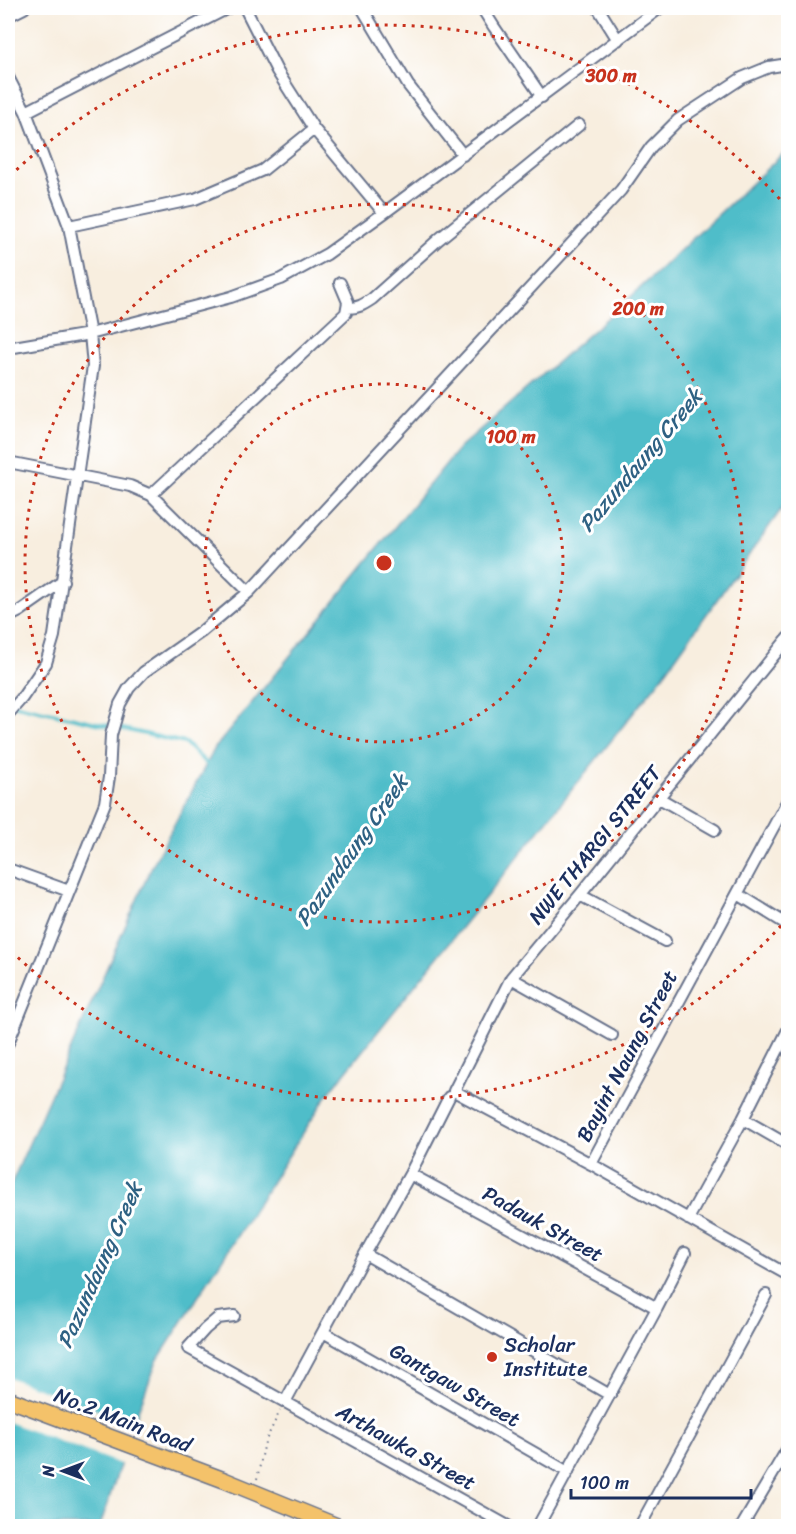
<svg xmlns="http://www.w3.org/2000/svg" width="796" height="1534" font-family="Sriracha,sans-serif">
  <rect width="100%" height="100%" fill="#fff"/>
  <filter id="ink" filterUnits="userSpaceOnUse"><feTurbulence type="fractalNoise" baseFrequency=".0167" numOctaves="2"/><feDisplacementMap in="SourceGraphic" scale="12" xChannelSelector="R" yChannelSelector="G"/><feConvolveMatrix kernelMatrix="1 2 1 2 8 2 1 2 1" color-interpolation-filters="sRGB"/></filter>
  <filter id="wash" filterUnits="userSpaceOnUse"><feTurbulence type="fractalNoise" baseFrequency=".008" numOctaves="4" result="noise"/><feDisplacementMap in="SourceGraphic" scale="24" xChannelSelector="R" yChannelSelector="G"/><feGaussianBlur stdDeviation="1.35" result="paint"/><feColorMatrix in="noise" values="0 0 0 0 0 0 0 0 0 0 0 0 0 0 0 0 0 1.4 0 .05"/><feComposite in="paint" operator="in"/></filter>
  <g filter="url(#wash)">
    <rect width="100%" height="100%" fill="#f8eedf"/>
    <path fill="#50bdc9" stroke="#367694" stroke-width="1.5" d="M788,149V500L659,681L328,1094L157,1361L139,1408L100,1526H8V1191L151,868L215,748L459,448L621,306Z"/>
    <path fill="#f8eedf" d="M8,1377L137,1425L123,1465L8,1422Z"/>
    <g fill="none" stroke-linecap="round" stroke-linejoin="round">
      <path stroke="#50bdc9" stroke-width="4" d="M8,703L185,743L209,766"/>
    </g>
  </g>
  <g filter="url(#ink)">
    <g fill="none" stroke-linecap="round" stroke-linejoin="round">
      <g stroke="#68728b" stroke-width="14">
        <path id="minor" d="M245,8L277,71L314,129L384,213
          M362,8L408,85L463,155
          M482,8L494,27L542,97
          M598,8L618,40
          M8,16L24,8
          M8,77L26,112L69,226L90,334L93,366L54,636L46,663L22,698L8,714
          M26,112L228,8
          M69,226L195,199L263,170L314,129
          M348,308C358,308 363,305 372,299L439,239L579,125
          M8,348L90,334L231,297L281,279L327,254L384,213L660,8
          M8,462L130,486L151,495L249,592
          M151,495L346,313L348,302L340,283
          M8,617L20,611L63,581
          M659,798L715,830
          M788,800L591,1164L788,1275
          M8,869L69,891
          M738,894L788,925
          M580,895L665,941
          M511,978L612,1035
          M8,1043L105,803L109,777L111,735L120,704L129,688L144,672L201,632L249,592L621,190L651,147L678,120L742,78L769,67L788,64
          M743,1119L788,1145
          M591,1164L454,1091L511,978L580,895L788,638
          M410,1174L657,1308
          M688,1219L743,1119L788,1030
          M365,1254L610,1395
          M234,1316L218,1318L205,1329L188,1348L508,1526
          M323,1332L568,1472
          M285,1402L365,1254L410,1174L449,1097
          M538,1526L657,1308L685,1253
          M640,1526L766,1295
          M742,1526L788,1448"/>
      </g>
      <g stroke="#68728b" stroke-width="18">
        <path id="primary" d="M8,1399L224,1480L337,1526"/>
      </g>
      <path stroke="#68728b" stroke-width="2" stroke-dasharray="1.5 4.5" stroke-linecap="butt" d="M257,1479L265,1442L280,1411"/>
      <use href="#minor" stroke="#fff" stroke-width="10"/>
      <use href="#primary" stroke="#f4c26a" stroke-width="15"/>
    </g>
  </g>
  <g fill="none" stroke="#c8321e" stroke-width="3" stroke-dasharray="3 6">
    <circle cx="384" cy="563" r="179"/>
    <circle cx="384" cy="563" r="359"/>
    <path d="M787 919A538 538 0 0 1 10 950M10 176A538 538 0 0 1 787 207"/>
  </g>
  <circle fill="#c8321e" stroke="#fff" stroke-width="2" cx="492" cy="1357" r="6"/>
  <g text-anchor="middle" stroke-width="6" stroke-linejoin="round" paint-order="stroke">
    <g font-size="21" fill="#1b2f5e" stroke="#fff">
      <text transform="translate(595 845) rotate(-51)" y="7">NWE THARGI STREET</text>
      <text transform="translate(627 1056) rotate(-62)" y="7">Bayint Naung Street</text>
      <text transform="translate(543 1224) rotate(29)" y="7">Padauk Street</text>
      <text transform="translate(455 1385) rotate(30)" y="7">Gantgaw Street</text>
      <text transform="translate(123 1420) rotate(21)" y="7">No.2 Main Road</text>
      <text transform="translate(406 1447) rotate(29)" y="7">Arthawka Street</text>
    </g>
    <g font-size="21" fill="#1b2f5e" stroke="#fff" text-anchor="start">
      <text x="504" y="1352">Scholar<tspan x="504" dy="24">Institute</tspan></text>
    </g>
    <g font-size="22" font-style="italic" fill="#2e6183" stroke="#fff">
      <text transform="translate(640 460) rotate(-50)" y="8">Pazundaung Creek</text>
      <text transform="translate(351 850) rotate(-55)" y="8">Pazundaung Creek</text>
      <text transform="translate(99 1265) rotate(-66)" y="8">Pazundaung Creek</text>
    </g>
  </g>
  <circle cx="384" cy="563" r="9" fill="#c8321e" stroke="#fff" stroke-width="3"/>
  <g font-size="18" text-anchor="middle" font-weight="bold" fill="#c8321e" stroke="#fff" stroke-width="6" stroke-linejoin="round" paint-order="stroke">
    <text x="611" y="82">300 m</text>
    <text x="638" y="315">200 m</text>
    <text x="511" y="443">100 m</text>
  </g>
  <rect width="796" height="1534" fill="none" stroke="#fff" stroke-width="30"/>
  <g transform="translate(63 1471) rotate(270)" stroke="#ffffff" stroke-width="4.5" paint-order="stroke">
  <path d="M0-4.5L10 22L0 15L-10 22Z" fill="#1b2f5e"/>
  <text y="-9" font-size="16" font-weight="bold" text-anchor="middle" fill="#1b2f5e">N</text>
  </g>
  <path d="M571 1489v9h180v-9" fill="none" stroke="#1b2f5e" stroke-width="3"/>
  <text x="580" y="1489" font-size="18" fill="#1b2f5e" stroke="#ffffff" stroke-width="4.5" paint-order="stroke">100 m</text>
</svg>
